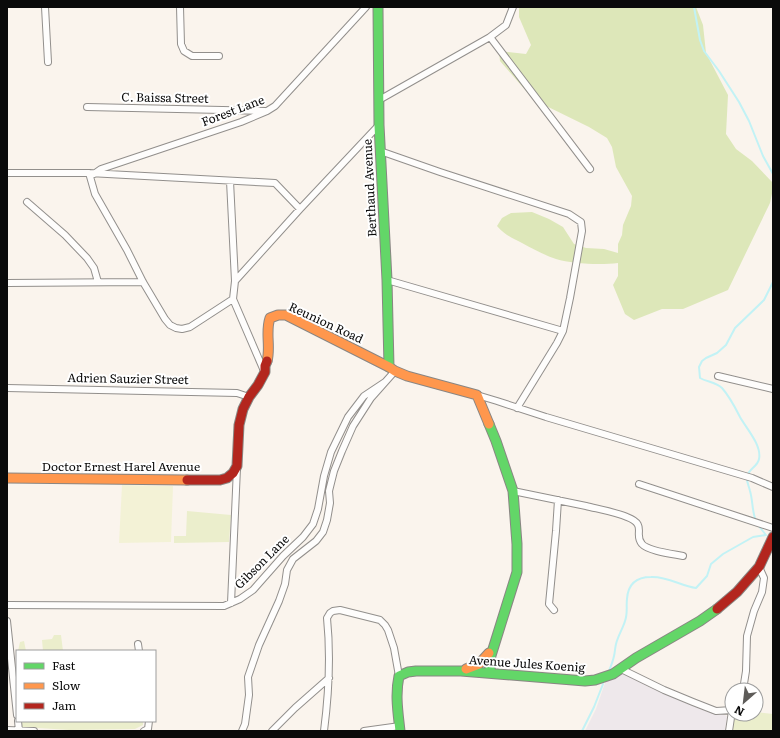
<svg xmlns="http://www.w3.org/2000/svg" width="780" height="738" font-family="Literata,serif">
  <rect width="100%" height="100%" fill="#faf4ed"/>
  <path fill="#eee8eb" d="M621,672L686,703L727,716L725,731H585L596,709L606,680Z"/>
  <path fill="#ebeecc" d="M187,511L231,515L229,542L174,543V536H186Z
    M54,635H61L63,651H43L42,640L52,639Z
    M24,641L26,651H18L20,642Z
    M756,712L773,714V731H731L734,714H756Z
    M22,721H143V725L135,729L70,730L22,727Z"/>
  <path fill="#dde7b9" d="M519,7H696L703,25L706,53L728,95L726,134L736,149L752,161L773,183V189L770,203L728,290L683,309H662L634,320L625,314L613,285L618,276V263C601,265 572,264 556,259C544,255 533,249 522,243C512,238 505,235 497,226L502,218L511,213L532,212L549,219L563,227L574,244L586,248L604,249L618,253V244L622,235L623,225L631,206L632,196L616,167L612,147L607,138L589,127L534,100L500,61L499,51L526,54L531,45L519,17Z"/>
  <path fill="#f3f2d6" d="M122,485L173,486L171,542L119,543Z"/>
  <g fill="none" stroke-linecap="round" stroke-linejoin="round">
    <path stroke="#c2f2f5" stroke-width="2" d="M694,7L700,40L704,51L719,71L739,102L749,121L763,156L773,174
      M756,521C752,512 753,501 750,491C749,486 746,481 747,476C749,469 758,466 759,459C762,445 746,428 740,417C735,407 730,397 722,388C716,382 707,382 700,378L699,367L702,361L706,358L717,353L726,345L735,328L764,300L773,282
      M758,525L766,535
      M609,671C611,666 613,661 614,656C615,652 615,648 616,644C618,636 623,628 625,621C628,613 626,606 627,599C628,584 637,577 651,577C667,576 681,586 696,588L707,576L711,564L723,554L753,537L766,535
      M582,731L594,707L603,684"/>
    <g stroke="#928f8c" stroke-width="8">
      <path id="street" d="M45,7L48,62
        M180,7L181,44L184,51L192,56H219
        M490,37L590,169
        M379,100L490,37L506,25L513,7
        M87,107L265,111
        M380,151L440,172L569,214L581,222L582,231L570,298L563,331L557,343L517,408
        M7,173H89L275,183L300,209
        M89,173L95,194L127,250L143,282L165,319L170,325L176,328L182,329L190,327L233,299L264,371
        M94,174L101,169L241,122L267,111L275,106L366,7
        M230,181L235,281
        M27,202L65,235L87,258L94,268L98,282
        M387,280L563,331
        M7,283L143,282
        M233,299L235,281L300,209L379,125
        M718,376L773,389
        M7,388L237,393L249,397
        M477,395L497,401L546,417L752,478L773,487
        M639,484L773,528
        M513,491C537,496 561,501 586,506C598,509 615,512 627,517C648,525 633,534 642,544C648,551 673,554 683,556
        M231,603L237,468
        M7,605L224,606L240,599L253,590L283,556L303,537L313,524L318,509L324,476L331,452L348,417L364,396L385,382
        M554,610L549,604L556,531L558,500
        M7,621L17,715
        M138,644L139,651
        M621,669L664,690L693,702L716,711L732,710
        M743,690L746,671L747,636L754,611L762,592L764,578L759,567
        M18,721L19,731
        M7,730L34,731
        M144,731L148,729L149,721
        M242,731L245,724L249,695L248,677L259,645L279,601L285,584L287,570L293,559L316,541L323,532L327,520L330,503L329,491L334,471L342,451L353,426L371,398L395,371
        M272,731L295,708L329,678
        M324,731C329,692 331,657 327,618L330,613L333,611L340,610L380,620L385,625L388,630L394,648L399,676
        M364,731L400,726
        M729,731L732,711"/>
    </g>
    <g stroke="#898683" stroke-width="11">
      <path id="fast" d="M378,7L379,125L387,280L389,367
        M489,424L496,441L513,491L517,544V572L489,662L491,673
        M400,731C398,712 395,695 399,676L408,672L416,671H461L585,681L595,680L613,674L636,658L700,621L717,609"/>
    </g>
    <g stroke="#898683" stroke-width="11">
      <path id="slow" d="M267,361C271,347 265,332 270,318L278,315H286L389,367L395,371L407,376L477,395L489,424
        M7,478L187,480
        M466,669L479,664L489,653"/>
    </g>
    <g stroke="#898683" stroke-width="11">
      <path id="jam" d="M187,480H220L227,478L233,473L237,466L239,425L243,409L249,397L258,385L265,372V366L267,361
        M717,609L737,592L759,567L773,537"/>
    </g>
    <use href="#street" stroke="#fefdfc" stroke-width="6"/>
    <use href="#fast" stroke="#63d668" stroke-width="9"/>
    <use href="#slow" stroke="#ff974d" stroke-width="9"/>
    <use href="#jam" stroke="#b3261e" stroke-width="9"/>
  </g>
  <g text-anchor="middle" stroke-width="4" stroke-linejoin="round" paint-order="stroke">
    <g font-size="12" fill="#0a0a0a" stroke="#fff">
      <text transform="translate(165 98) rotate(1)" y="4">C. Baissa Street</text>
      <text transform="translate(233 111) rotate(-21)" y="4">Forest Lane</text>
      <text transform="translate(370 188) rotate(-93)" y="4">Berthaud Avenue</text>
      <text transform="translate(326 323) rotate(25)" y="4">Reunion Road</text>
      <text transform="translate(128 379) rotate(1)" y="4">Adrien Sauzier Street</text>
      <text x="121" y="471">Doctor Ernest Harel Avenue</text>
      <text transform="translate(262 562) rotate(-45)" y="4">Gibson Lane</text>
      <text transform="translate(527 664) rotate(4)" y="4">Avenue Jules Koenig</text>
    </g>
  </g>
  <rect width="780" height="738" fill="none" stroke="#0a0a0a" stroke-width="16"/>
  <rect x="16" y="650" width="140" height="72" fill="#ffffff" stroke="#9d9d9d"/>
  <rect x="24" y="663" width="20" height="6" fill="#63d668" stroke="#9d9d9d"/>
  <text x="52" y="670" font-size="12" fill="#0a0a0a">Fast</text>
  <rect x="24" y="683" width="20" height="6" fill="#ff974d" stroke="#9d9d9d"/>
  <text x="52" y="690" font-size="12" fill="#0a0a0a">Slow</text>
  <rect x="24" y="703" width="20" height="6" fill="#b3261e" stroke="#9d9d9d"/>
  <text x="52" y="710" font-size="12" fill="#0a0a0a">Jam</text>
  <g transform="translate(744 702) rotate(208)"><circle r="19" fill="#ffffff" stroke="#9d9d9d"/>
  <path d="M0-3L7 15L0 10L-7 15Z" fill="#5e5c59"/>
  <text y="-6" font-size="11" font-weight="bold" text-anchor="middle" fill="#0a0a0a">N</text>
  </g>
</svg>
